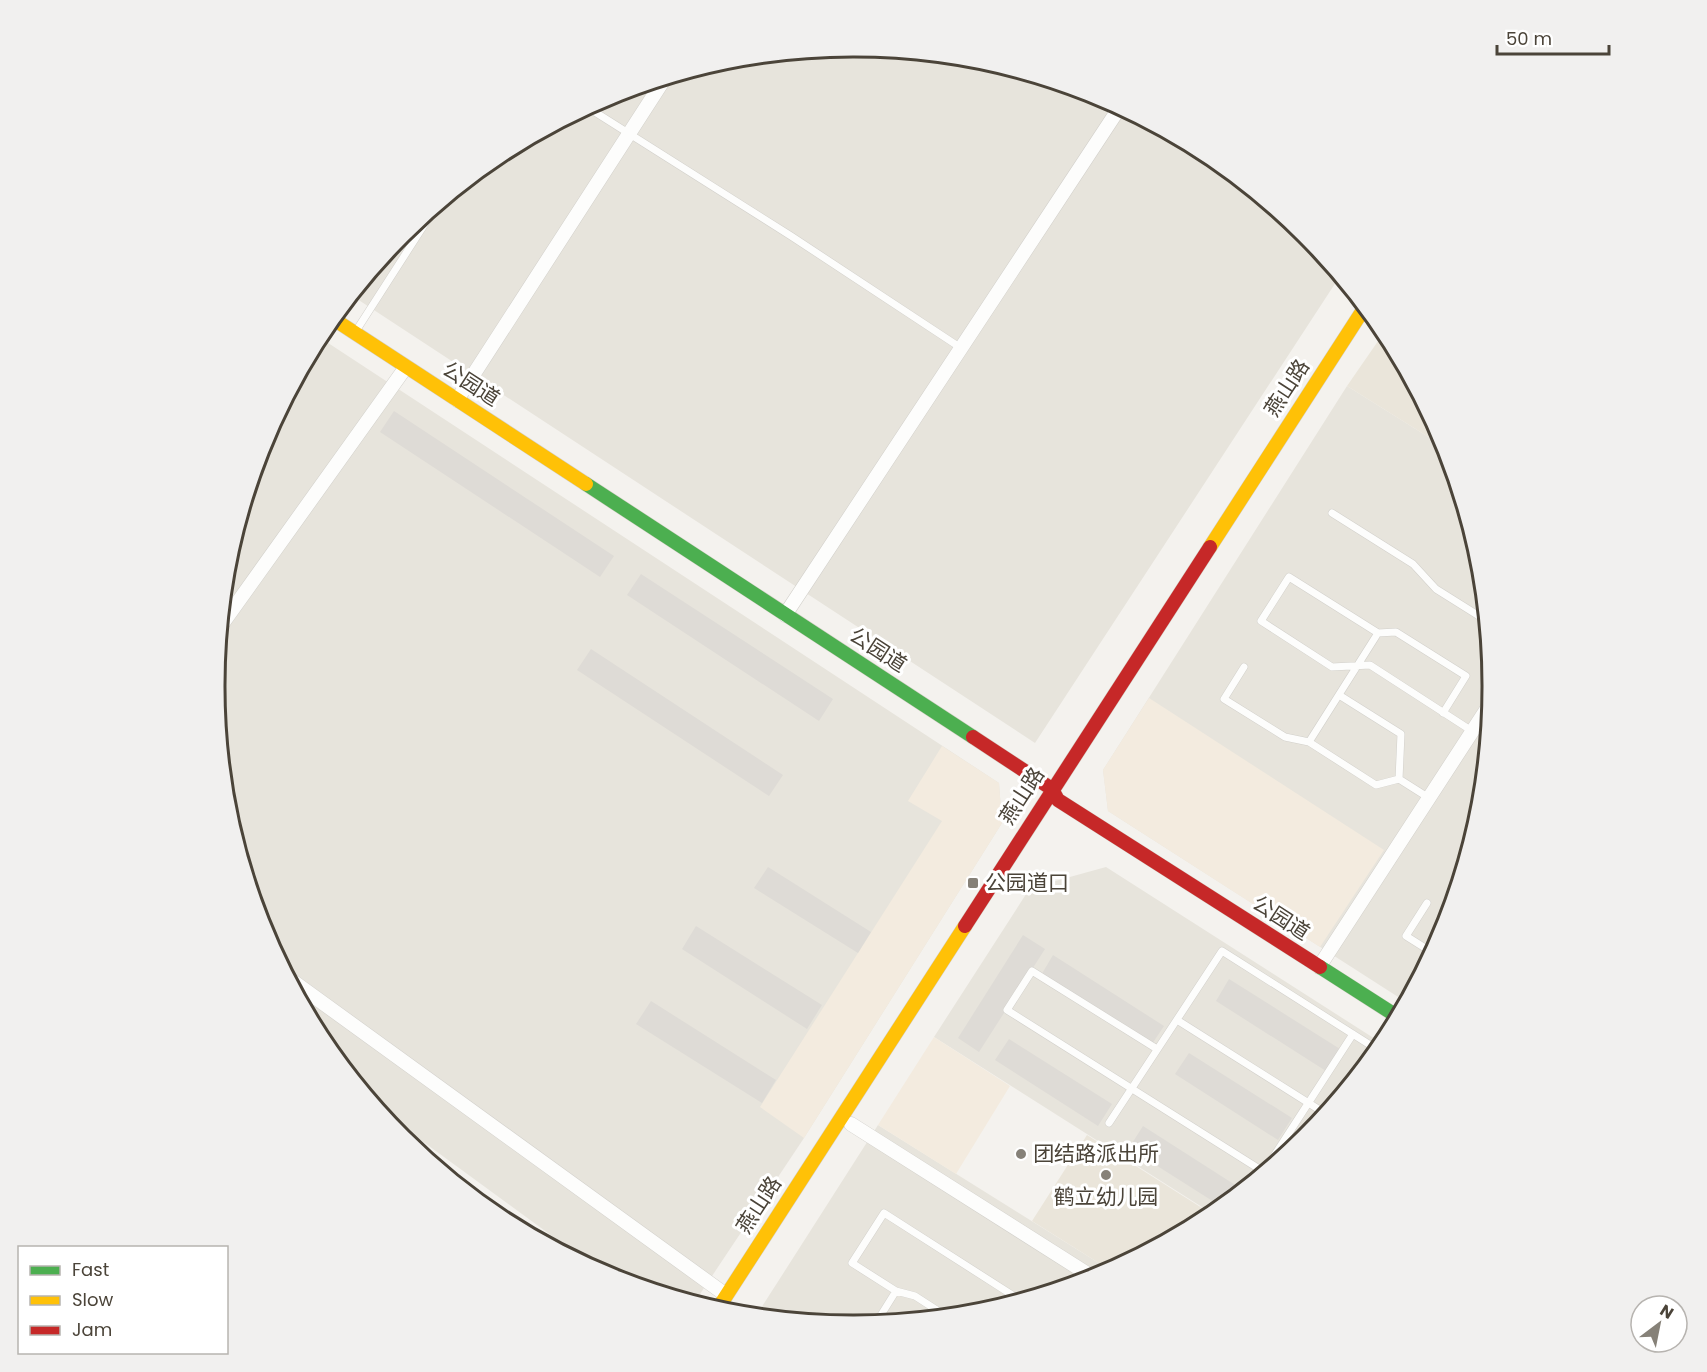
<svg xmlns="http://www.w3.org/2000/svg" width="1707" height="1372" font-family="Poppins,'Noto Sans SC',sans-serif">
  <rect width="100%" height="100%" fill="#f4f2ee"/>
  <path fill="#e7e4dc" d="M854,47L979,59L1099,95L1209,154L1306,234L1340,276L1035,743L351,295L402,234L498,154L609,95L729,59Z
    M319,337L999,783L1002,823L804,1138L694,1303L608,1277L377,1108L322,1041L263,930L226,810L214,686L226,561L263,441Z
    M1347,386L1446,448L1481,562L1493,686L1481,811L1444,931L1406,1002L1108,811L1103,770Z
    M1106,867L1383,1044L1305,1138L1213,1214L934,1037L1030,888Z
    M878,1125L1110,1270L1098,1277L978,1313L853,1325L756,1316Z"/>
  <path fill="#f3ebdf" d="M1149,698L1384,850L1320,947L1108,811L1103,770Z
    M942,746L999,783L1002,823L804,1138L760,1107L942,821L908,801Z
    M934,1037L1010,1086L956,1174L878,1125Z"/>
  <path fill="#eae5da" d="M1385,331L1444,442L1446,448L1347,386Z
    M1087,1135L1213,1215L1110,1270L1032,1221Z"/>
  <path fill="#dedbd6" d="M394,411L614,556L600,577L380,432Z
    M641,574L833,699L819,721L627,595Z
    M591,649L783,775L769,796L577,670Z
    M768,867L871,932L858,953L754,888Z
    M696,926L822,1005L807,1029L682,949Z
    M1023,935L1045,949L979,1052L958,1038Z
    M1053,955L1164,1026L1150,1047L1040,977Z
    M1229,979L1340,1049L1326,1071L1216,1001Z
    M651,1001L776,1080L762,1103L636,1024Z
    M1009,1039L1112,1104L1098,1126L995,1060Z
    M1189,1053L1292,1118L1278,1140L1175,1074Z
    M1143,1126L1243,1190L1222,1207L1129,1148Z"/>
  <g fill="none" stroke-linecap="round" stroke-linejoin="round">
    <g stroke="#d2d0cb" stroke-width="8">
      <path id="lane" d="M587,107L791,236L961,348
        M356,331L437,205
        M1332,513L1413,564L1436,589L1487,621
        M1378,633L1396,632L1466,676L1443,713
        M1244,667L1224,699L1285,737L1309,742
        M1339,695L1401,734L1399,779L1429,798
        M1399,779L1376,785L1309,742C1332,706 1355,669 1378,633L1289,577L1261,621L1332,667L1370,665L1472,731
        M1464,867L1459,864L1469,849
        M1427,903L1406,936L1433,953
        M1177,1020L1326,1114
        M1157,1049L1032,971L1007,1010L1264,1172
        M1109,1123L1222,951L1378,1050
        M1263,1173L1353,1034
        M896,1291L852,1263L884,1213L1020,1300
        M876,1323L896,1291L915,1296L946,1316"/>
    </g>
    <g stroke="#d2d0cb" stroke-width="15">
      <path id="street" d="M457,400L665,78
        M785,615L1120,107
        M220,627L406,367
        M1319,967L1492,701
        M287,977L726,1295
        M851,1124L1094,1278"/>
    </g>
    <g stroke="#d3cfc5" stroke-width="15">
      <path id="fast" d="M586,484L973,737
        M1320,967L1398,1017"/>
    </g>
    <g stroke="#d3cfc5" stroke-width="15">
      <path id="slow" d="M332,318L586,484
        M1210,547L1365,307
        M717,1310L965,926"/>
    </g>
    <g stroke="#d3cfc5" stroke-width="15">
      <path id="jam" d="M973,737L1052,789L1058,800L1320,967
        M965,926L1210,547"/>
    </g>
    <use href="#lane" stroke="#fdfdfc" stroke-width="7"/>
    <use href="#street" stroke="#fdfdfc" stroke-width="14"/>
    <use href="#fast" stroke="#4caf50" stroke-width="14"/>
    <use href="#slow" stroke="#ffc107" stroke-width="14"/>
    <use href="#jam" stroke="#c62828" stroke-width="14"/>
  </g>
  <g fill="#868178" stroke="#fff" stroke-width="2">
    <rect x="967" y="877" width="12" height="12" rx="3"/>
    <circle cx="1021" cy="1154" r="6"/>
    <circle cx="1106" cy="1175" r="6"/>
  </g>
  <g text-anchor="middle" stroke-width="6" stroke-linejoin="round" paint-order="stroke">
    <g font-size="21" fill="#4b4439" stroke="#fff">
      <text transform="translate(471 384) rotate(33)" y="7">公园道</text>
      <text transform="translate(1287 388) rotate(-57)" y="7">燕山路</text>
      <text transform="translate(878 650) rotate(33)" y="7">公园道</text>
      <text transform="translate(1022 796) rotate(-57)" y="7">燕山路</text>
      <text transform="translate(1281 918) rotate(33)" y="7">公园道</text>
      <text transform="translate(759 1205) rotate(-57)" y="7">燕山路</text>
    </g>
    <g font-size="21" fill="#4b4439" stroke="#fff" text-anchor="start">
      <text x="985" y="890">公园道口</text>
      <text x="1033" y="1161">团结路派出所</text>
      <text x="1106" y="1204" text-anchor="middle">鹤立幼儿园</text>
    </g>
  </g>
  <path d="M0 0H1707V1372H0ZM853 57H854A628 628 0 0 1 1482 685V687A628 628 0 0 1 854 1315H853A628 628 0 0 1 225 687V685A628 628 0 0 1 853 57Z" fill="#f1f0ef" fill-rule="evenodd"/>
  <path fill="none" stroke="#4b4439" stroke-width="3" d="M853 57H854A628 628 0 0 1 1482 685V687A628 628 0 0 1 854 1315H853A628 628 0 0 1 225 687V685A628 628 0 0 1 853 57Z"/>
  <rect x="18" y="1246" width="210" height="108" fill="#ffffff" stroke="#b7b4b0" stroke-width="1.5"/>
  <rect x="30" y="1266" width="30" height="9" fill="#4caf50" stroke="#b7b4b0" stroke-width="1.5"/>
  <text x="72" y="1276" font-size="18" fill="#4b4439">Fast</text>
  <rect x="30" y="1296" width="30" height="9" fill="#ffc107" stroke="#b7b4b0" stroke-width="1.5"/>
  <text x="72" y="1306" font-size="18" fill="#4b4439">Slow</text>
  <rect x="30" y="1326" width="30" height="9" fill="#c62828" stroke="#b7b4b0" stroke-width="1.5"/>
  <text x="72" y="1336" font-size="18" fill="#4b4439">Jam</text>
  <g transform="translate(1659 1324) rotate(32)"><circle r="28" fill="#ffffff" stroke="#b7b4b0" stroke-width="1.5"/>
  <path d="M0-4.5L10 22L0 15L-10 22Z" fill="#868178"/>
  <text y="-9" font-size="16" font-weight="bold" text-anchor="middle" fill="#4b4439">N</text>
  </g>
  <path d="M1497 45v9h112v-9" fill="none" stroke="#4b4439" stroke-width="3"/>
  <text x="1506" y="45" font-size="18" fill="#4b4439" stroke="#ffffff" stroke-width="4.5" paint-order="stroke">50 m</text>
</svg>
